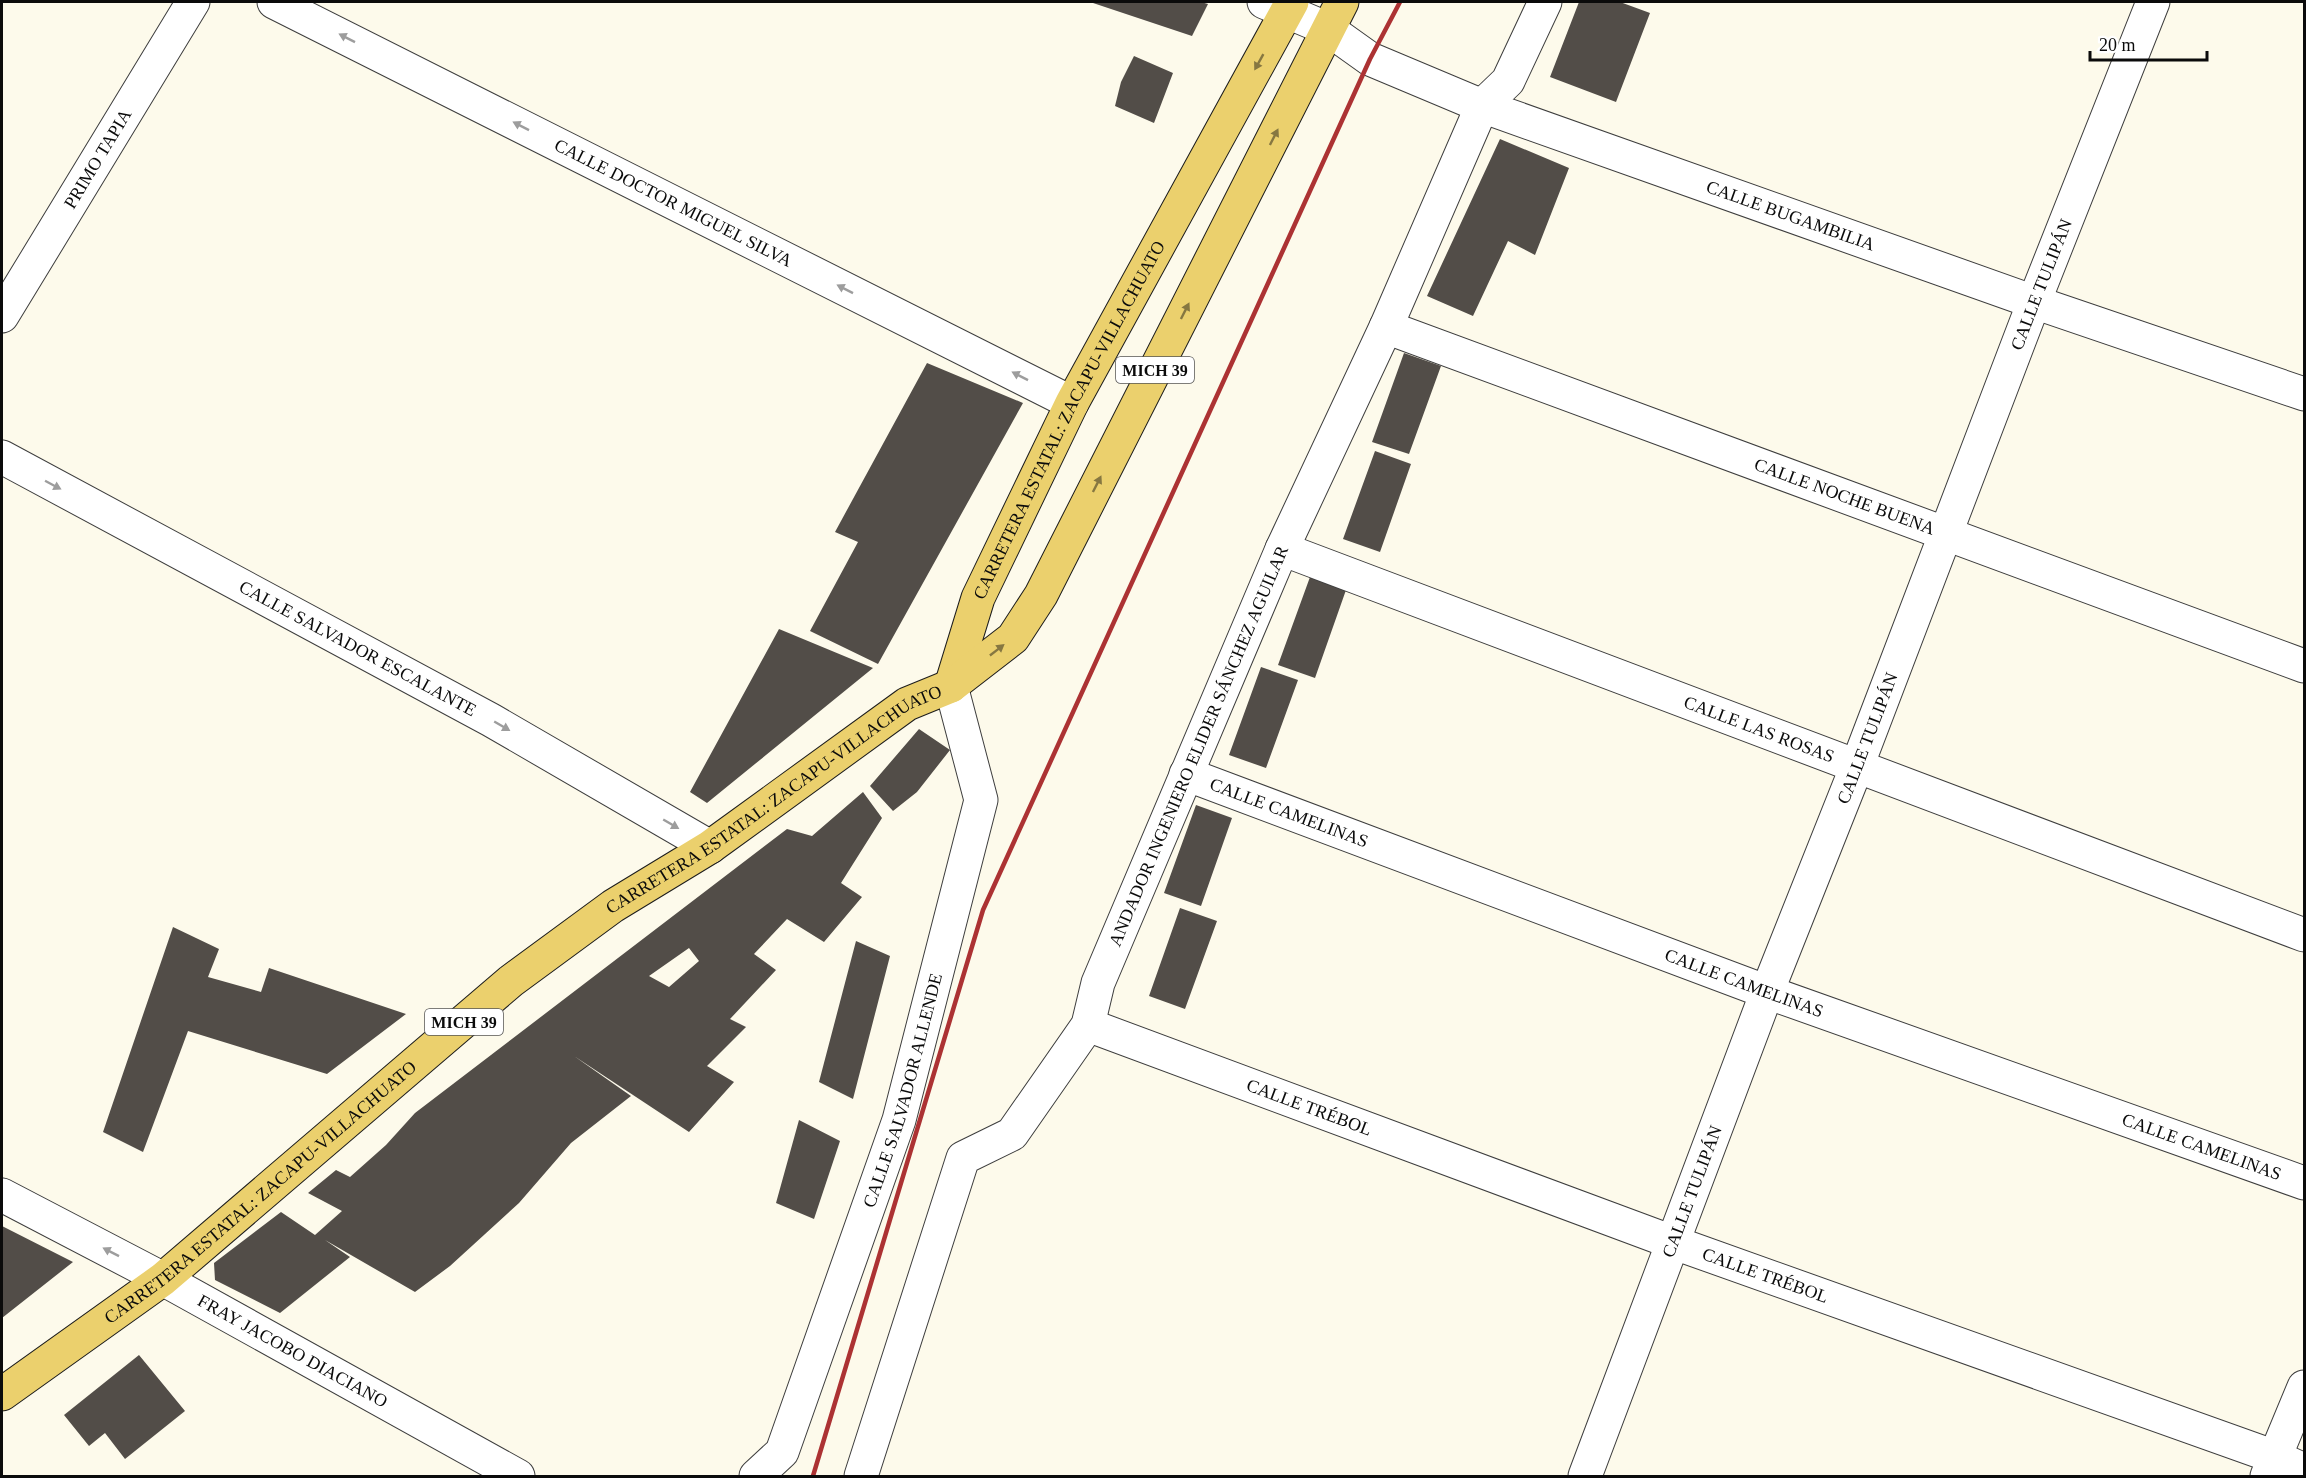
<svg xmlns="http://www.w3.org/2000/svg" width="2306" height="1478" font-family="Georgia,serif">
  <rect width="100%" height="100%" fill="#fdfaeb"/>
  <path fill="#524d48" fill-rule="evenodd" d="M1090,2H1201L1208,4L1192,36Z
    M1579,2H1620L1650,13L1616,102L1550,77Z
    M1134,56L1173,73L1154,123L1115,106L1121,82Z
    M1500,139L1569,168L1535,255L1508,241L1473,316L1427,296Z
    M1404,353L1441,366L1409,454L1372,442Z
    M927,363L1023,403L878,664L810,631L858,542L835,532Z
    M1375,451L1411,464L1380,552L1343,539Z
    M1310,577L1346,590L1315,678L1278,665Z
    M779,629L873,668L707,803L690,792Z
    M1261,667L1298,680L1266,768L1229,755Z
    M919,729L950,750L917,792L893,811L870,786Z
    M863,792L882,818L841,883L862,897L824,942L787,919L754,954L776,970L730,1019L746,1027L707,1066L734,1082L689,1132L574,1056L631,1096L571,1143L519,1203L450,1266L415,1292L325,1240L350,1257L280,1313L215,1280L214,1263L281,1212L315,1235L342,1211L308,1193L336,1170L350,1177L386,1145L415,1113L787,829L812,836ZM689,948L699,961L669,987L649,976Z
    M1196,805L1232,818L1201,906L1164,893Z
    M1180,908L1217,921L1185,1009L1149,996Z
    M173,927L219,949L208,977L261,992L269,968L406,1014L327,1074L188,1031L143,1152L103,1132Z
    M856,941L890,956L853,1099L819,1082Z
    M799,1120L840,1141L814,1219L776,1203Z
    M2,1226L73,1262L2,1318Z
    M139,1355L185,1411L125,1459L105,1433L89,1446L64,1415Z"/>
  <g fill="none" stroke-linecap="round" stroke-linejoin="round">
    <g stroke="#3e3e3e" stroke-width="35">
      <g id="minor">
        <path id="s1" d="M274,2L1072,403"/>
        <path id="s2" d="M1264,2L1328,29L1370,59L1482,106L2034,302L2304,394"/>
        <path id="s3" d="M2,316L193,2"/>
        <path id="s4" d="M1386,327L2304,666"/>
        <path id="s5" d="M2,457L491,720L710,847"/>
        <path id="s6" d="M1282,549L2304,935"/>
        <path id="s7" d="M1186,774L1767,992L2304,1183"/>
        <path id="s8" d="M1088,1025L1672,1242L2275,1457L2304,1470"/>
        <path id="s9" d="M2,1195L163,1279L518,1476"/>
        <path id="s10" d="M756,1476L782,1452L899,1120L981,800L951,686"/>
        <path id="s11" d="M861,1476L963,1158L1012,1134L1088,1025L1098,983L1282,549L1386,327L1482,106L1508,81L1545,2"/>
        <path id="s12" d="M1585,1476L1767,992L1857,766L2034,302L2153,2"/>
        <path d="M2267,1476L2304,1387"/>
      </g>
    </g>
    <g stroke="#1c1c1c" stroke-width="35">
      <g id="major">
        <path id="s13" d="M951,686L978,598L1072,403L1292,2"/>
        <path id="s14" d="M2,1394L163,1279L511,981L613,906L710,847L907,704L951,686L1013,638L1041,595L1342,2"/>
      </g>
    </g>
    <use href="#minor" stroke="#fff" stroke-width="33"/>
    <use href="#major" stroke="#ebd06d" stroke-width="33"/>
    <path stroke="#ac3233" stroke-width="4.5" d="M813,1476L983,910L1370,59L1400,2"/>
  </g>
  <defs><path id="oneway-solid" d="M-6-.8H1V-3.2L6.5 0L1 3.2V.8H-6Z" transform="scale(1.5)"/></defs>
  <g fill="#9d9d9d">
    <use href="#oneway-solid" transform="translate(347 38) rotate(-153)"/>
    <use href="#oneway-solid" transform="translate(521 126) rotate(-153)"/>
    <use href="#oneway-solid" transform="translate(845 289) rotate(-153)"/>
    <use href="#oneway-solid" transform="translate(1020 376) rotate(-153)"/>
    <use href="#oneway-solid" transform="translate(53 485) rotate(28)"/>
    <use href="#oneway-solid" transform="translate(502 726) rotate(30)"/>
    <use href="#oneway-solid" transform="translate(671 824) rotate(30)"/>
    <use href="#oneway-solid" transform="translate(111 1252) rotate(-153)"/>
  </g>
  <g fill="#867741">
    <use href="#oneway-solid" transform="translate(1259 62) rotate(119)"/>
    <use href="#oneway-solid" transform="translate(1274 137) rotate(-63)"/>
    <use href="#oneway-solid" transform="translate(1185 311) rotate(-63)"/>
    <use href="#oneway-solid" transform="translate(1097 484) rotate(-63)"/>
    <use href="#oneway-solid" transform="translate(997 650) rotate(-38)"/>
  </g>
  <g text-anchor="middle" stroke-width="6" stroke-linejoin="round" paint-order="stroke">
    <g fill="#fff" stroke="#545454" stroke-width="1.5">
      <rect x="1116" y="357" width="78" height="26" rx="4.5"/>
      <rect x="425" y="1009" width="78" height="26" rx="4.5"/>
    </g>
    <g font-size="16" font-weight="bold" fill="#0b0b0b">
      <text x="1155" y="376">MICH 39</text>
      <text x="464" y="1028">MICH 39</text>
    </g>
    <g font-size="18" fill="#0b0b0b" stroke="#fff">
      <text dy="6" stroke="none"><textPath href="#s3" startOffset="184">PRIMO TAPIA</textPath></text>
      <text dy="6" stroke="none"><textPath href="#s1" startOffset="447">CALLE DOCTOR MIGUEL SILVA</textPath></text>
      <text dy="6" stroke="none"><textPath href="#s2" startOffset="570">CALLE BUGAMBILIA</textPath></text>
      <text dy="6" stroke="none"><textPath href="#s12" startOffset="1276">CALLE TULIPÁN</textPath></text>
      <text dy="6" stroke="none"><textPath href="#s13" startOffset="292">CARRETERA ESTATAL: ZACAPU-VILLACHUATO</textPath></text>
      <text dy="6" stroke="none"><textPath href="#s4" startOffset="489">CALLE NOCHE BUENA</textPath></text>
      <text dy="6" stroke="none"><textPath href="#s5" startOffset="404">CALLE SALVADOR ESCALANTE</textPath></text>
      <text dy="6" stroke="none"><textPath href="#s6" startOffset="510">CALLE LAS ROSAS</textPath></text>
      <text dy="6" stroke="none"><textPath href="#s12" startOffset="790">CALLE TULIPÁN</textPath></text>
      <text dy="6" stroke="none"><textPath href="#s11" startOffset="822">ANDADOR INGENIERO ELIDER SÁNCHEZ AGUILAR</textPath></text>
      <text dy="6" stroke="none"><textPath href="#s14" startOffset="976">CARRETERA ESTATAL: ZACAPU-VILLACHUATO</textPath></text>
      <text dy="6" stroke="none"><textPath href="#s7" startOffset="110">CALLE CAMELINAS</textPath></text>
      <text dy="6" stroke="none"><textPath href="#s7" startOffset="596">CALLE CAMELINAS</textPath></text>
      <text dy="6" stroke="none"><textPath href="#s10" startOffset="417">CALLE SALVADOR ALLENDE</textPath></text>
      <text dy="6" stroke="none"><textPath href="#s8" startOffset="236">CALLE TRÉBOL</textPath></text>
      <text dy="6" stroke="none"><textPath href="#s7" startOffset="1082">CALLE CAMELINAS</textPath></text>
      <text dy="6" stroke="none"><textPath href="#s14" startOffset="328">CARRETERA ESTATAL: ZACAPU-VILLACHUATO</textPath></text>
      <text dy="6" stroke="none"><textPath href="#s12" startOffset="304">CALLE TULIPÁN</textPath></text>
      <text dy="6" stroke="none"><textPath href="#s8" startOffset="722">CALLE TRÉBOL</textPath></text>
      <text dy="6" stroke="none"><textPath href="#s9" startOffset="330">FRAY JACOBO DIACIANO</textPath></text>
    </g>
  </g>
  <rect width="2306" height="1478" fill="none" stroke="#0b0b0b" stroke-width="6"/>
  <path d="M2090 51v9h117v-9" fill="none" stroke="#0b0b0b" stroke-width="3"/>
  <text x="2099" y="51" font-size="18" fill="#0b0b0b" stroke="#ffffff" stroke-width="4.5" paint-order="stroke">20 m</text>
</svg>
